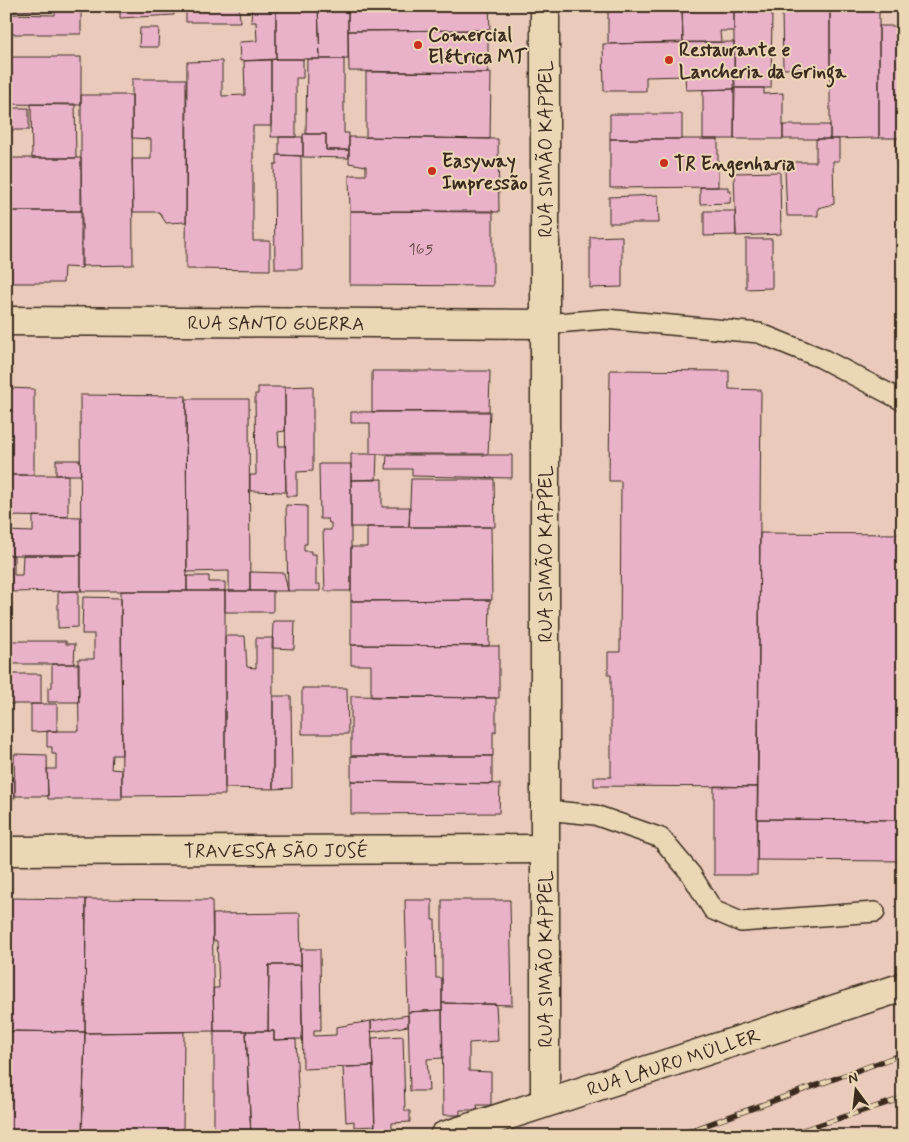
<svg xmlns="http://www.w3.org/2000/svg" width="909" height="1142" font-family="Mynerve,sans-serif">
  <rect width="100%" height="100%" fill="#eacbbb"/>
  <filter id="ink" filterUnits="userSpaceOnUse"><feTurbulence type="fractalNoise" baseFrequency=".02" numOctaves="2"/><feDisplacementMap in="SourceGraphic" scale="10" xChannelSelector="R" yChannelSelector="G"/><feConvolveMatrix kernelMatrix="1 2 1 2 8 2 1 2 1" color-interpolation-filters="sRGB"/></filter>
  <g filter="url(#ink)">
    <path fill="#e9b2c9" stroke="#3b2a1e" d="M10,6H43V10L10,11Z
      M55,6H81V34H6V14L55,15Z
      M120,6H173L174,15L120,18Z
      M186,6H239L240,22H186Z
      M252,6H276V59L240,61L239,42L257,41L256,22H251Z
      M276,6H318L320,59H276Z
      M318,6H348V59H320Z
      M348,6H489L490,30L348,31Z
      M608,6H682L683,42L608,44Z
      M682,6H734V31H720L721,42H683Z
      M830,6H862L863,10H879V138L830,139Z
      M830,9V68L783,69L782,10Z
      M734,10H772L771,88H734Z
      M879,26H903V138H879Z
      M140,28H159L158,47H139Z
      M488,30V73L349,71L348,31Z
      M734,42L735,89L686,90L685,76L646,77V91H604L603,44Z
      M6,57H81V105L6,104Z
      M276,59H303V78H296V137H271V60Z
      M307,59H344V133H349V150H326V134H306Z
      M271,60V126H253V241H270V270L186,269L187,62L222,61V96L245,95L244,61Z
      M366,72L491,73L490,139L366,137Z
      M132,79H186V222L166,223L159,212H133L132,159H151V139L132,138Z
      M734,88H764V94L783,93V139H734Z
      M735,89L734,139H703V90Z
      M81,95H132L133,265L81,266Z
      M31,104H75L76,158H32Z
      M6,108H29V130H6Z
      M610,114H682V139H610Z
      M783,125H830V139H783Z
      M303,134H326V150H349V158L303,157Z
      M279,137H303V156L279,155Z
      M349,137L498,139L499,212L350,211L349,175H366V166L349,163Z
      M896,138H903V165H896Z
      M610,139H718V187L610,188Z
      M816,139H839V161H833L834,204L818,208V216H787L785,169H788V162H816Z
      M277,155L301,156L302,269H275L274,164H277Z
      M6,158H81L82,211H6Z
      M780,172L781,234L736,236L734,173Z
      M700,187H728V191H731L730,203L700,204Z
      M658,195L659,223H609V197Z
      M6,211H82V268L64,267L63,283H6Z
      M350,211H493V286L350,285Z
      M704,211H735L736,235L704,236Z
      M622,236V287L590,288V237Z
      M746,239H772V288L746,289Z
      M610,370L729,371V389L761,390L758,787L594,786V777H611V675H608V652H620L621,481H609Z
      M372,371H490L489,412H372Z
      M313,386V471L297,472V496H286L285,387Z
      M258,387H285V431L278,432L279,446H285L286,492L250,491V475H256L255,394H258Z
      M6,388L34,389V475H6Z
      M80,395L186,396L187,591H81Z
      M186,399H249L250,591H229V571L187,572Z
      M490,411L488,454H370V423H351V412Z
      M351,454H377L376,480H351Z
      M387,455H512V478L412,476V469H386Z
      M56,460H80L81,475H56Z
      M319,464H351V591H325L323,530H331V523H329L328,519H320Z
      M6,475H68V517L6,516Z
      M382,479V507H410L409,527H351V480Z
      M411,479H494L495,527H409Z
      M286,505L307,506V544H304V551H311V554H316V584H320V591H288Z
      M33,516L81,517V555H6V531L33,532Z
      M367,527H491L492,600L351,601V547H367Z
      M760,533L903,534V820L757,819Z
      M6,555H14V575H22L23,555H81V591L6,592Z
      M250,572L284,573L288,591H250Z
      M187,576H209V582H225V591H187Z
      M78,591V627L58,628V592Z
      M121,591H225V795L122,796Z
      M225,591H273V612H225Z
      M83,597L121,598L122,755H112L111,769L122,770V799H48L47,769H56V754H52V747H47V731H79L78,659H94V634H82Z
      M490,600L489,646L351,645V601Z
      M273,621H295L294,649L272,648Z
      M225,636H245L247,667L256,668V638H273V789L225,788Z
      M6,641H66V644H75L74,664H6Z
      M351,645L499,646V698L371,697V665H351Z
      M52,664H79V702H48V688L52,687Z
      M6,674H41V704H6Z
      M302,688H347L348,734H302Z
      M273,696H291L292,788L273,789Z
      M351,696L496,698V732H493V756H351Z
      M31,704H57V731L31,732Z
      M6,738L8,779H15V798H6Z
      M14,754L47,755L48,796H15Z
      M351,756H492V784L351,781Z
      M351,781L500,784L499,813L351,814Z
      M714,786L758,787L757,875H714Z
      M757,819L903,820V861L757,860Z
      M6,898L86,899L85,1032L6,1031Z
      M86,899L212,900L214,1031L85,1033Z
      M405,900H432V920H435L436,978H442V1010L408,1012Z
      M442,900H510L512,1005L442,1003Z
      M300,913L301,965H269L268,1031H214L213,988H219L217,941H213V914Z
      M301,949H320L321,1030H314V1036L336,1035V1027L371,1021L373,1066L303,1069Z
      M269,965H301L302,1039L274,1040V1031H268Z
      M442,1003L496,1004L498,1041L469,1043V1071L491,1072V1105H477L478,1110H460V1115H443Z
      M442,1010L443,1058L427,1059L429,1091H410L408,1012Z
      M408,1015V1026L371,1032V1021Z
      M6,1031L85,1032L82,1136H6Z
      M214,1031H246L251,1136H214Z
      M246,1031H274V1040L296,1039L300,1136H251Z
      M184,1032L183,1136H82L85,1033Z
      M403,1036L405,1111H410V1122L392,1123V1136H375L372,1038Z
      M373,1066L375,1126L354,1127V1121L346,1122L343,1067Z"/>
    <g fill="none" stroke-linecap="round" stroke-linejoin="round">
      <g stroke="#3b2a1e" stroke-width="22">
        <path id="lane" d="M545,324L605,319L759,333L821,358L903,401
          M545,810L595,815L661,838L691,874L713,910L741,922L875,912"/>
      </g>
      <g stroke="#3b2a1e" stroke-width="31">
        <g id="street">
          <path id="s1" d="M6,321L545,324"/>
          <path id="s2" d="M6,851L545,849"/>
        </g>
      </g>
      <g stroke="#3b2a1e" stroke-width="31">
        <g id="secondary">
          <path d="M545,6V1102"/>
          <path id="s3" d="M444,1136L903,987"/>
        </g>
      </g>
      <use href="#lane" stroke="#ebd6b5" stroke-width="19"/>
      <use href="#street" stroke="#ebd6b5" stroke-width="28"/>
      <use href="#secondary" stroke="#ebd6b5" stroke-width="28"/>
      <g stroke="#3b2a1e" stroke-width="5.5">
        <path id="rail" d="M676,1136L903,1054
          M784,1136L903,1098"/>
      </g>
      <use href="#rail" stroke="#ebd6b5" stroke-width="4" stroke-dasharray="11" stroke-linecap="butt"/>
    </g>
  </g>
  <g fill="#c8321e" stroke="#ebd6b5" stroke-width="2">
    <circle cx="418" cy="45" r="5"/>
    <circle cx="669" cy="60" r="5"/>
    <circle cx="664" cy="163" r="5"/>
    <circle cx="432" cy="171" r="5"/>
  </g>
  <g text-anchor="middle" stroke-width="4" stroke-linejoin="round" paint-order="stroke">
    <g font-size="16" fill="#664c49">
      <text x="421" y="254">165</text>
    </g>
    <g font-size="19" font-weight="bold" fill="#3b2a1e" stroke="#ebd6b5" text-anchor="start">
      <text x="428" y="41">Comercial<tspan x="428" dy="22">Elétrica MT</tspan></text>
      <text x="679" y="56">Restaurante e<tspan x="679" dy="22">Lancheria da Gringa</tspan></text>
      <text x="442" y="167">Easyway<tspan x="442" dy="22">Impressão</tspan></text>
      <text x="674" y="170">TR Engenharia</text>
    </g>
    <g font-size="19" fill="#3b2a1e" stroke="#ebd6b5">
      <text transform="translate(545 149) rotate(-90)" y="7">RUA SIMÃO KAPPEL</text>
      <text dy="7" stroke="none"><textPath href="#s1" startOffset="270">RUA SANTO GUERRA</textPath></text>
      <text transform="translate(545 554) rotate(-90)" y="7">RUA SIMÃO KAPPEL</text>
      <text dy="7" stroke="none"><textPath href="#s2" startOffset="270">TRAVESSA SÃO JOSÉ</textPath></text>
      <text transform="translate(545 959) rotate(-90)" y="7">RUA SIMÃO KAPPEL</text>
      <text dy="7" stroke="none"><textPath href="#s3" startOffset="241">RUA LAURO MÜLLER</textPath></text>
    </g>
  </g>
  <rect width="909" height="1142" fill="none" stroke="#ebd6b5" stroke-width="25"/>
  <rect x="12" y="12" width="884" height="1117" fill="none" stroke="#3b2a1e" stroke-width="2" filter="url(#ink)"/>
  <g transform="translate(856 1090) rotate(345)" stroke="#ebd6b5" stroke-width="4" paint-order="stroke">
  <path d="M0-4L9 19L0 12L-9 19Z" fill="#3b2a1e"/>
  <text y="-8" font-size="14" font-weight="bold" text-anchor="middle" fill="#3b2a1e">N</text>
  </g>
</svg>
